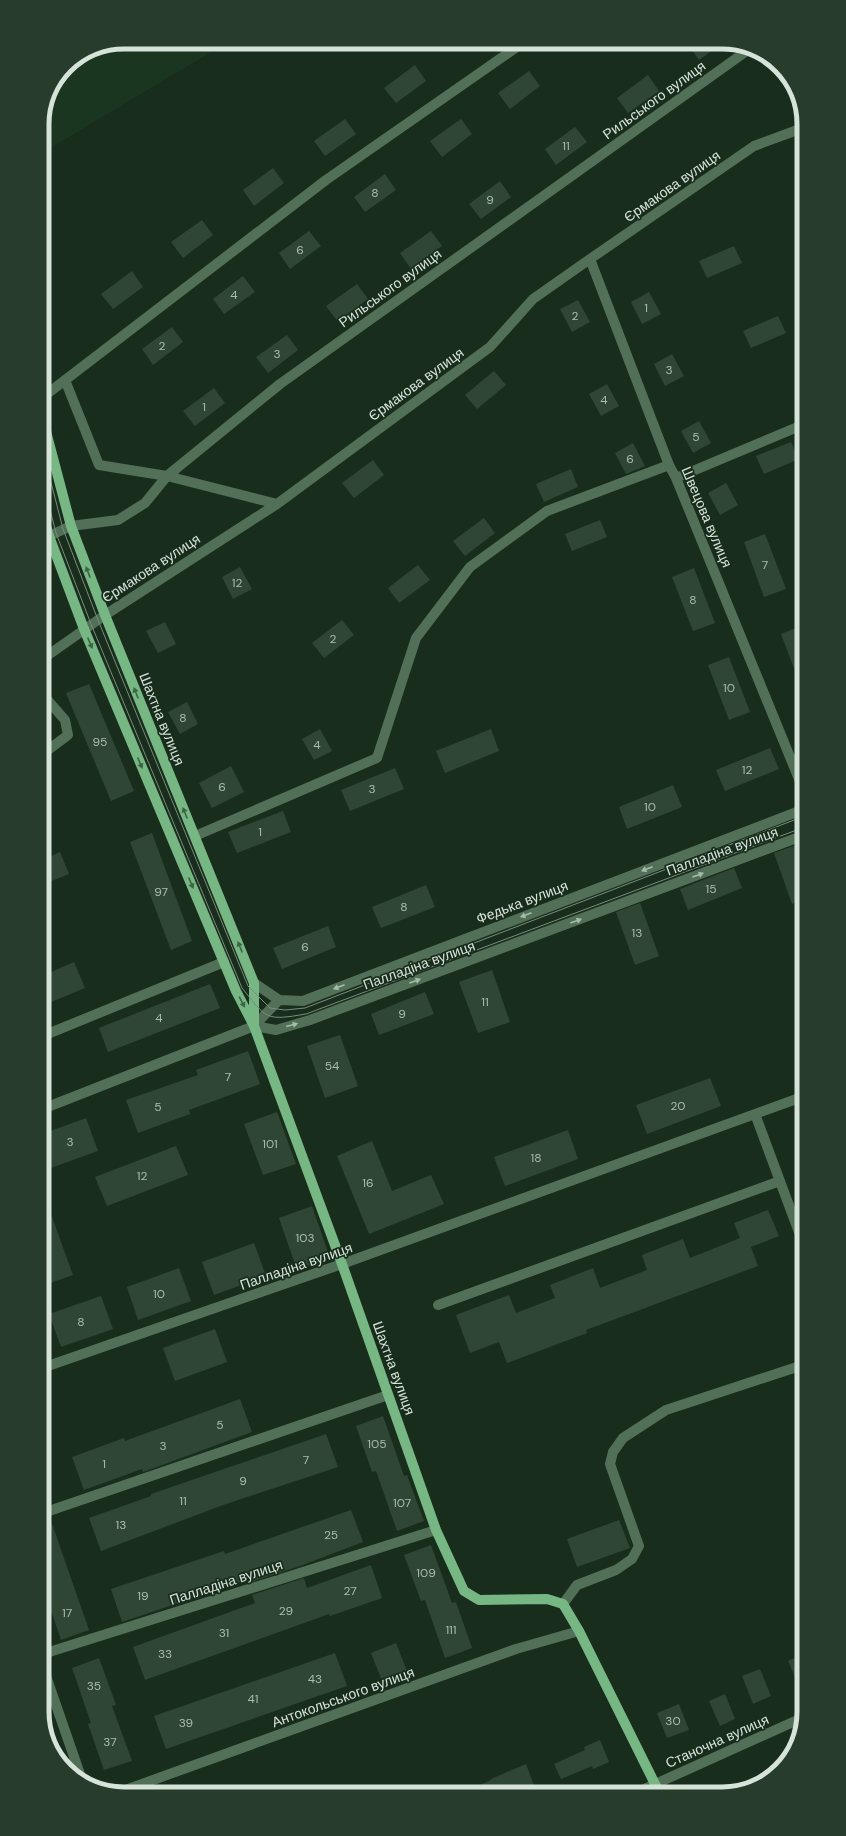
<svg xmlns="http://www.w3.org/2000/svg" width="846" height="1836" font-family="'DM Sans',sans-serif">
  <rect width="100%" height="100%" fill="#192d1d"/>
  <path fill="#1a3520" d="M124,42H228L42,153V119L50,88L66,66L93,48Z"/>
  <path fill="#304634" d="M686,42H724L699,60Z
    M415,65L426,81L396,103L384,88Z
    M529,71L540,86L510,109L498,93Z
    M648,75L659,91L628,113L617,98Z
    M345,119L356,134L325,156L314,141Z
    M461,119L472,134L442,157L430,141Z
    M575,127L587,142L556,165L545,149Z
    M273,168L284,183L254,206L243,190Z
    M385,174L396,190L365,212L354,197Z
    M500,181L511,197L481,219L469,204Z
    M202,220L213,235L183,258L171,242Z
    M309,231L321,246L290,269L279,253Z
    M431,231L442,246L411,269L400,253Z
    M734,246L742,263L707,278L699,261Z
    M132,271L143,287L113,309L101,294Z
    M243,276L255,292L224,314L213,299Z
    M357,284L368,299L338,322L326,306Z
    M649,292L661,314L642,324L631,302Z
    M578,300L590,322L572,332L560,309Z
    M778,316L786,333L751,348L743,331Z
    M172,327L183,342L153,365L142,349Z
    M287,335L298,350L268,373L256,357Z
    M672,354L684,376L665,386L654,364Z
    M494,371L506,385L477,409L465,395Z
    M607,384L619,406L601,416L589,394Z
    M214,388L225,403L195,426L183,411Z
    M699,421L711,443L693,453L681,431Z
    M791,442L799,459L764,474L756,456Z
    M633,443L645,466L626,474L615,453Z
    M373,460L384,475L354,498L342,483Z
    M571,469L578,487L544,502L536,484Z
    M726,483L738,505L720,515L708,493Z
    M484,518L495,533L465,556L453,541Z
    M600,520L607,537L572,551L565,534Z
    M765,534L786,589L764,597L744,542Z
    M418,565L430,580L399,603L388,588Z
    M240,567L252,589L233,599L222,577Z
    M694,568L715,623L693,631L672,577Z
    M342,620L354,635L324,658L312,643Z
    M165,622L176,644L158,653L146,631Z
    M801,626V683L800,684L781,634Z
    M729,657L750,712L729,720L708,665Z
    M89,684L134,791L111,801L66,693Z
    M187,702L198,724L180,734L168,712Z
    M320,729L332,751L314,760L302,739Z
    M491,729L499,751L445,773L436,751Z
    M770,748L779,769L725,791L716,770Z
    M231,766L244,792L212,808L199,783Z
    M395,768L404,789L350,811L341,790Z
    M673,785L682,807L627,829L619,807Z
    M283,811L291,832L237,853L228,832Z
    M152,833L192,941L171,950L130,842Z
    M799,844L802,853V900L792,904L774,853Z
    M60,852L69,874L44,884V859Z
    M734,868L742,888L688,910L680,889Z
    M426,885L435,907L381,928L372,907Z
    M640,903L659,956L635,965L616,912Z
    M328,926L336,947L282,969L273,948Z
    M74,962L85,988L44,1005V975Z
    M492,970L510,1022L478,1033L459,982Z
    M210,984L220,1008L108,1052L99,1028Z
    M425,992L434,1014L379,1035L371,1014Z
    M340,1035L358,1086L325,1098L307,1046Z
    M248,1051L260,1084L189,1110L190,1114L138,1133L126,1100L198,1075L196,1070Z
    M710,1078L721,1106L647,1134L636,1105Z
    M277,1112L296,1164L263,1175L244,1124Z
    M86,1118L98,1151L45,1170V1133Z
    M568,1130L578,1159L505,1186L494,1157Z
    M372,1141L392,1191L431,1175L444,1204L369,1234L337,1156Z
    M176,1146L188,1175L107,1206L95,1177Z
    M45,1203H47L73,1275L45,1285Z
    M312,1206L330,1258L297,1270L279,1218Z
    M768,1210L779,1236L751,1247L758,1266L586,1330L587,1333L507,1363L499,1342L470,1353L456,1315L509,1295L516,1313L555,1298L550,1285L593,1268L600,1288L647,1270L642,1255L683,1239L690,1258L740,1238L734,1223Z
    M254,1243L266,1276L214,1295L202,1262Z
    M179,1268L191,1301L138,1320L127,1287Z
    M101,1296L113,1329L61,1347L49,1314Z
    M215,1329L227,1362L175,1381L163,1348Z
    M240,1399L252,1432L143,1472L142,1469L84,1490L72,1457L124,1438L125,1441Z
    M383,1416L404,1476L407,1475L424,1521L397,1531L376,1471L372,1472L356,1426Z
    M326,1434L338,1467L223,1505L101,1551L89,1518L151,1496V1494Z
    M351,1510L363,1542L300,1566L248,1583L247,1580L122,1622L111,1589L224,1551L225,1554Z
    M46,1518H50L89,1630L61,1640L46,1596Z
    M619,1520L630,1548L577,1567L567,1539Z
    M431,1545L452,1603L456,1602L472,1648L445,1658L425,1600L421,1601L404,1555Z
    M371,1565L382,1598L330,1616L329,1614L145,1680L133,1647L255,1603L252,1595L304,1578L307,1588Z
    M396,1643L407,1671L382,1681L371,1653Z
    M335,1653L347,1686L166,1749L154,1716Z
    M804,1654V1698L788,1661Z
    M99,1658L116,1705L112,1706L132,1761L104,1770L88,1724L91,1723L72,1668Z
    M760,1669L771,1696L753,1704L742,1676Z
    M725,1694L735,1719L720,1726L709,1701Z
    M679,1704L689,1730L667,1738L657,1713Z
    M600,1740L609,1762L593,1769L592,1766L561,1779L554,1764L585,1750L584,1747Z
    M526,1764L536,1791H466L491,1780V1779Z"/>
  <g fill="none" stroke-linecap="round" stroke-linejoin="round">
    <path stroke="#517057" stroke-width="10" d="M590,259L669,465L676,478L801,784
      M65,380L99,465L167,476L277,504
      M43,397L326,180L524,42
      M676,478L800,426
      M49,536L71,526L118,520L145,503L167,476L280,384L748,50
      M44,658L105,615L277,504L490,347L533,299L590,259L754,146L800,129
      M44,696L65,720L68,735L44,753
      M195,836L377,758L416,638L470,567L547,511L669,465
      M254,983L279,1000L303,1001L802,810
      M254,1026L279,1000
      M45,1035L224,962
      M45,1108L254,1026L276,1030L310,1020L802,836
      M755,1114L803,1243
      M438,1305L780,1181
      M45,1367L342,1264L802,1097
      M46,1512L388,1395
      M563,1604L577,1585L616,1570L632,1559L639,1546L610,1464L613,1452L623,1438L666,1410L803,1365
      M46,1653L436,1530
      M46,1676L82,1780
      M642,1790L802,1718
      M117,1793L516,1649L579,1631"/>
    <path stroke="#76b784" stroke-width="10" d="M43,420L71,526L105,615L254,983V1024
      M43,515L49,536L84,629L236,991L254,1026L342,1264L436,1530L464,1591L479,1600L547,1599L563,1604L579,1631L658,1790"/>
    <path stroke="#7b8b7e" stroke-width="1" d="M43,451L63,529L98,620L248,986L270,1008L285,1010L305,1008L802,817
      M43,482L56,533L91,624L242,988C267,1019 265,1021 306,1014L802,828"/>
  </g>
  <defs><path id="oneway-solid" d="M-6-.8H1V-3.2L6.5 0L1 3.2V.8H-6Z"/></defs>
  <g fill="#3e6446">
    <use href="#oneway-solid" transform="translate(88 572) rotate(-111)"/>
    <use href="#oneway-solid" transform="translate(90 643) rotate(67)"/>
    <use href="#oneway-solid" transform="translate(136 693) rotate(-112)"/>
    <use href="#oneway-solid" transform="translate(140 763) rotate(67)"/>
    <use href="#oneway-solid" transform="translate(185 813) rotate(-112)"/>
    <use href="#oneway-solid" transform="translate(191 883) rotate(67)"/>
    <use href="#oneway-solid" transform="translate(240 947) rotate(-112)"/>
    <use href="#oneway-solid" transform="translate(242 1002) rotate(62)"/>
  </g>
  <g fill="#a7bbac">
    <use href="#oneway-solid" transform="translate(647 869) rotate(159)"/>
    <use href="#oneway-solid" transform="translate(698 875) rotate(-20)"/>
    <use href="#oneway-solid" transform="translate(526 915) rotate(159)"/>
    <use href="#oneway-solid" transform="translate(576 921) rotate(-20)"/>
    <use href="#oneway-solid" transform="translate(415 981) rotate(-20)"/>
    <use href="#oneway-solid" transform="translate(339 987) rotate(159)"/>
    <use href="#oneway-solid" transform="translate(292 1025) rotate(-15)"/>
  </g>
  <g text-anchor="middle" stroke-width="3.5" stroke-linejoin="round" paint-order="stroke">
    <g font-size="12" fill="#acbcb0">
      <text x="566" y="150">11</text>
      <text x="375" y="197">8</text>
      <text x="490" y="204">9</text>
      <text x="300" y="254">6</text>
      <text x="234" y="299">4</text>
      <text x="646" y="312">1</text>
      <text x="575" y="320">2</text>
      <text x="162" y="350">2</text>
      <text x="277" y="358">3</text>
      <text x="669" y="374">3</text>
      <text x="604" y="404">4</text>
      <text x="204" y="411">1</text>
      <text x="696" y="441">5</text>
      <text x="630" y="463">6</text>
      <text x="765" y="569">7</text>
      <text x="237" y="587">12</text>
      <text x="693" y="604">8</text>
      <text x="333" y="643">2</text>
      <text x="729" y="692">10</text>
      <text x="183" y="722">8</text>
      <text x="100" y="746">95</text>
      <text x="317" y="749">4</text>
      <text x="747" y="774">12</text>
      <text x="222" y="791">6</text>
      <text x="372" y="793">3</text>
      <text x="650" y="811">10</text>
      <text x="260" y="836">1</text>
      <text x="711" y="893">15</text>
      <text x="161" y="896">97</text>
      <text x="404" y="911">8</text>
      <text x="637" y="937">13</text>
      <text x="305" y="951">6</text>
      <text x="485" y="1006">11</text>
      <text x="402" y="1018">9</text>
      <text x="159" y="1022">4</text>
      <text x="332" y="1070">54</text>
      <text x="228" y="1081">7</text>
      <text x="678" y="1110">20</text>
      <text x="158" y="1111">5</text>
      <text x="70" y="1146">3</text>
      <text x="270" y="1148">101</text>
      <text x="536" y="1162">18</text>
      <text x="142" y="1180">12</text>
      <text x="368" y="1187">16</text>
      <text x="305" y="1242">103</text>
      <text x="159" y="1298">10</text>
      <text x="81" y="1326">8</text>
      <text x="220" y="1429">5</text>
      <text x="377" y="1448">105</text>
      <text x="163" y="1450">3</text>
      <text x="306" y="1464">7</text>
      <text x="104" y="1468">1</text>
      <text x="243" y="1485">9</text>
      <text x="183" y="1505">11</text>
      <text x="402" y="1507">107</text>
      <text x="121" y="1529">13</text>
      <text x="331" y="1539">25</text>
      <text x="426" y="1577">109</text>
      <text x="350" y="1595">27</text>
      <text x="143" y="1600">19</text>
      <text x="286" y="1615">29</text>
      <text x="67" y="1617">17</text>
      <text x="451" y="1634">111</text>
      <text x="224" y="1637">31</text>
      <text x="165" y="1658">33</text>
      <text x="315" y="1683">43</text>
      <text x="94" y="1690">35</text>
      <text x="253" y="1703">41</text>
      <text x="673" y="1725">30</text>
      <text x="186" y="1727">39</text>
      <text x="110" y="1746">37</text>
    </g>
    <g font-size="14" fill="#d6e3d9" stroke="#192d1d">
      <text transform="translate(654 100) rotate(-36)" y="5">Рильського вулиця</text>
      <text transform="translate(672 186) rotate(-35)" y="5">Єрмакова вулиця</text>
      <text transform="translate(390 288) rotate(-36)" y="5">Рильського вулиця</text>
      <text transform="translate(416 384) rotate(-36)" y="5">Єрмакова вулиця</text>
      <text transform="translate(707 517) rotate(67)" y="5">Швецова вулиця</text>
      <text transform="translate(151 568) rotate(-33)" y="5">Єрмакова вулиця</text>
      <text transform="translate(162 719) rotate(68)" y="5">Шахтна вулиця</text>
      <text transform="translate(722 851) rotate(-20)" y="5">Палладіна вулиця</text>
      <text transform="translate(522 902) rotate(-21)" y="5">Федька вулиця</text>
      <text transform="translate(419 965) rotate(-20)" y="5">Палладіна вулиця</text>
      <text transform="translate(296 1266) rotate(-19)" y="5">Палладіна вулиця</text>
      <text transform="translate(394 1368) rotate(70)" y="5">Шахтна вулиця</text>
      <text transform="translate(226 1582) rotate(-18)" y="5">Палладіна вулиця</text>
      <text transform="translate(343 1697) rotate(-20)" y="5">Антокольського вулиця</text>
      <text transform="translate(717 1741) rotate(-24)" y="5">Станочна вулиця</text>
    </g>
  </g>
  <path d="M0 0H846V1836H0ZM124 49H722A75 75 0 0 1 797 124V1712A75 75 0 0 1 722 1787H124A75 75 0 0 1 49 1712V124A75 75 0 0 1 124 49Z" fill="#283c2c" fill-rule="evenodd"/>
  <path fill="none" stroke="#d6e3d9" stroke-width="5" d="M124 49H722A75 75 0 0 1 797 124V1712A75 75 0 0 1 722 1787H124A75 75 0 0 1 49 1712V124A75 75 0 0 1 124 49Z"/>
</svg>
